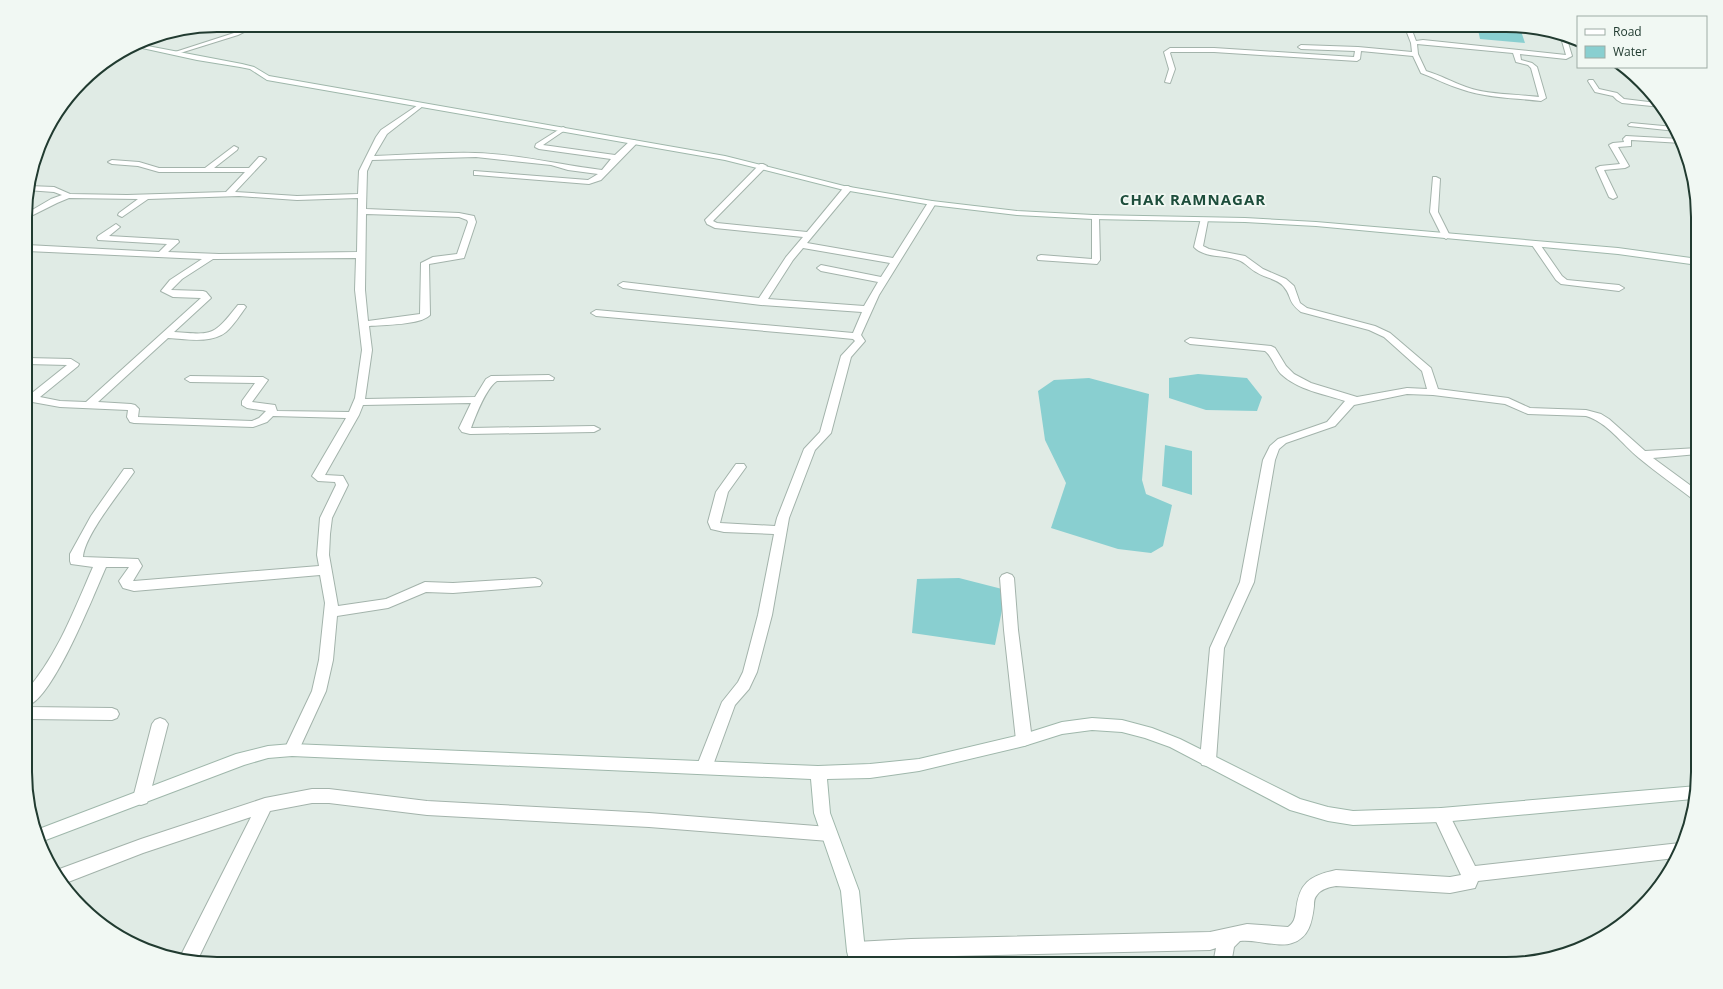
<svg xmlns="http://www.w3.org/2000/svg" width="1723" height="989" font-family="'Open Sans',sans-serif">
  <rect width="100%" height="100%" fill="#e0ebe5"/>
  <path fill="#89cfd0" d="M1477,25L1521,31L1525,43L1480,39Z
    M1198,374L1247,378L1262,397L1257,411L1206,410L1169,398V378Z
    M1089,378L1149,394L1142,480L1146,494L1172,505L1163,546L1151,553L1118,549L1051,528L1066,483L1045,440L1038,391L1054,380Z
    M1165,445L1192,451V495L1162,486Z
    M959,578L1006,590L995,645L912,633L917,579Z"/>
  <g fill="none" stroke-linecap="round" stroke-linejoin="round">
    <g stroke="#a3b3ab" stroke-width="2">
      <path id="street" d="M250,25H258L238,35L177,54L172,53L234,33Z
        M946,25H953L956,27L973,25L955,31Z
        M1404,25H1410L1416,41L1423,40L1566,55L1560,34L1484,27L1481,25C1509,25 1541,25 1566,36L1572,56L1566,59L1520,54L1521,60L1532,63L1537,67L1546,98L1541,101C1515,98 1486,98 1461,89C1447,85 1435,78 1421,73L1413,56L1361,51L1360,59L1357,61L1214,52H1171L1170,53L1175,69L1170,83L1165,82L1169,69L1164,52L1170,48H1214L1354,57L1355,51L1301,49L1298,47L1301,45L1358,47L1412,52L1411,43ZM1417,44L1513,53L1516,62L1528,65L1531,68L1539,97C1516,94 1488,95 1466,87C1452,82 1440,75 1426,71L1418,54Z
        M1589,80H1593L1599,89L1617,93L1624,99L1657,103L1662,107L1622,103L1617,100L1613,96L1595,92L1588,81Z
        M421,103L424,105L423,106L387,134L374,156C408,155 442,152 475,153C518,154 560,165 602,170L611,159L539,149L535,147L536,144L563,127L565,128V130L543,145L615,155L631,140H634L638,142L601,180L589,184L477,175H474V171L588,180L598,174L568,170L551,165L476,157L372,160L367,171L366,209L459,213L474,216L476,222L464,258L429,264L430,315C421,325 383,325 369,326L372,350L365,399L475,397L486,379L491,376L549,375L554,378L553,380L497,381C486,388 476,415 471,428L594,426L600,429L594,432L470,434L462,432L459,428L471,403L363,405L359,415L325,475L343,476L348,485L332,518L330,534L329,555L338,606L386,599L425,582L453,583L535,578L540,580L542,583L540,586L453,593L426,592L388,608L337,616L333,660L326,691L297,754L292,756L287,754L284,750L312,691L319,660L325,603L320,575L134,591L123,588L119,581L129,567H106C94,594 53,699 27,706V690C58,654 74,610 93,567L71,564L70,561V554L91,516L124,469H132L134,472C121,491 84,536 83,557L138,559L142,566L133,581H134L319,566L317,555L320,518L336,485L335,482L318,481L312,476L346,418L273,416L267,422L253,427L134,423L130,422L127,417L128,410L60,407L27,401V397L67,365L27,364V358L71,359L79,364L78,366L40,397L60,401L86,402L201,298L173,297L161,291L170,280L202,259L27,251V245L159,252L167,244L98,240L97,238L98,236L116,224L120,227L109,236L178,240L179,242L168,252L219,254L357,252L358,198L297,200L239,196L148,199L122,217L118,215L119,213L138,199L69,198L57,203L27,218V213L51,199L62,195L54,192L27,190L29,186L54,187L70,194L127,195L226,192L245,172H159L138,166L112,164L108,162L112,160L139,162L159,168H205L234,146L238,148L237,150L214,168H249L259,157H262L266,159L235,192L297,196L358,194L359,171L376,137L381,130ZM366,214L459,217L467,220L468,222L457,254L433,257L421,263L420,314L368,321L365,290ZM356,258L355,290L362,350L355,398L349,412L277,411L275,405L252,402L268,380L263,377L190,376L185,379L190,382L255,383L242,401V405L247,408L266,411L259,418L252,421L138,417L139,409L135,405L131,404L98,402L168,338C186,339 211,344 226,332C234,325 240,315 246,307L244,305H238C213,336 214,335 174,332L211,298L206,292L203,291L171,290L182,279L213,259Z
        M1631,123L1674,127L1676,131L1629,126L1628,125Z
        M1626,136L1680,139L1682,143L1631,140V146L1618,147L1629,166L1625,168L1604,170L1617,197L1613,199L1609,197L1596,168L1600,166L1620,164L1609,145L1613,143L1624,142L1623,139Z
        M760,164H763L767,166L713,221L717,223L807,232L845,186H848L852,188L851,190L807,243L893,258L929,201H932L936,203L879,295L861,335L865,341L851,357L831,433L815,450L789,518L772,615L757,672L749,689L735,705L712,768L710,773L704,774L698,773L696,768L722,702L738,682L743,672L758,615L774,534L724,532L711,529L708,522L716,492L736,464H744L746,467L728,492L720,523L775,526L777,518L804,449L820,432L841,356L855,341L853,339L823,336L596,316L591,313L596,310L853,333L862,312L761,305L623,288L618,285L623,282L759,298L786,257L803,237L715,228L707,224L705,220ZM803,248L890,263L881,277L821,265L817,268L821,271L878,282L864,306L768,299L793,260Z
        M1433,177H1436L1440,179L1438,212L1450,236L1446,239L1442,236L1430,212Z
        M1092,215H1098L1099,217L1100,260L1097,264L1038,260L1037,258L1038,256L1041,255L1092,259Z
        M1201,218H1207L1208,220L1203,246L1209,249L1245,256L1263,269L1286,279L1294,286L1300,303L1307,308L1375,326L1390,333L1431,368L1438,389L1508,398L1530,408L1586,410L1601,414L1609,419L1645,451L1698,448V454L1653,458L1698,491V501L1694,500C1676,486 1657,473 1639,458C1622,444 1607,422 1586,416L1528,414L1505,404L1433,395L1407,394L1354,405L1335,426L1286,443L1279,449L1275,460L1254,582L1224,648L1216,760L1214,765L1208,766L1202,765L1200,760L1210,648L1240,582L1263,460L1270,446L1278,439L1327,422L1345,401C1324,394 1298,390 1281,374C1275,368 1272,356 1265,351L1190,344L1185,341L1190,338L1271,346L1275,348L1286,366L1294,374L1311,383L1357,397L1407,388L1427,389L1422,371L1384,337L1369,330L1301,312C1287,301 1292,296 1284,287C1278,279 1265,278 1256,272C1250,269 1245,262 1238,260C1225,255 1204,258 1194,247Z
        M1536,242L1539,243L1562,276L1567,280L1619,285L1624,288L1619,291L1561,284L1556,280L1532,245Z
        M1007,573L1012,575L1014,578L1018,630L1032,740L1029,744L1024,746L1019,744L1016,740L1004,630L1000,578L1002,575Z
        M27,707L112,708L117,710L119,714L117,718L112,720L27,719Z
        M160,718L165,720L168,724L149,798L147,803L141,805L135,803L133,798L152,724L155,720Z
        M312,789H329L427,801L649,813L829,827L835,829L837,834L835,839L829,841L649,827L427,815L329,803H312L270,811L197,961L179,959L251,817L143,853L63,884L57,878L54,871L141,839L265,798Z
        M1441,808L1447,810L1475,866L1680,843L1675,858L1478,881L1475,888L1450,893L1336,886C1329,887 1321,889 1317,895C1314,898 1314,902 1314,906C1312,922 1309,938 1292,943C1279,948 1256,939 1240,941L1234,947L1231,964H1213L1216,948L1210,950L911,957L856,960L850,957L847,951L850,945L856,942L911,939L1210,932L1247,924L1288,927C1294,923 1295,918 1296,911C1299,883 1309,876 1336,870L1450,877L1461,875L1433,815L1435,810Z"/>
    </g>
    <g stroke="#9fb7ab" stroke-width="2">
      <path id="secondary" d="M137,44L242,64L254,67L269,76L725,156L844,186L932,201L1017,211L1093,215L1245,218L1316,222L1618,248L1698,259V265L1618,254L1316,226L1245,222L1093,219L1017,215L932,205L844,190L725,160L267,80L250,69L240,67L197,60L133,46Z
        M1092,718L1122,720L1152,728L1180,739L1300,799L1328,807L1353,811L1441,808L1697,786L1693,799L1441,822L1353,825L1328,821L1290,810L1170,747L1145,738L1122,732L1092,730L1062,734L1024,746L919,771L870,778L827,779L830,813L859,891L865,951L868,964H850L847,951L841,891L814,813L811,779L292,756L268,758L244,765L43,841L39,829L236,754L268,746L292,744L818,766L870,764L919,759L1024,734L1062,722Z"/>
    </g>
    <use href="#street" fill="#fff" fill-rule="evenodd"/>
    <use href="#secondary" fill="#fff" fill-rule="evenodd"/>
  </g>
  <g text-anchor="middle" stroke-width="3.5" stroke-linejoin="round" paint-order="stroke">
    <g font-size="15" font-weight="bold" letter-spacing="1" fill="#1d4d3b" stroke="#f1f8f3">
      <text x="1193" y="205">CHAK RAMNAGAR</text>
    </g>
  </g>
  <path d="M0 0H1723V989H0ZM217 32H1506A185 185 0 0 1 1691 217V772A185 185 0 0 1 1506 957H217A185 185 0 0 1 32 772V217A185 185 0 0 1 217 32Z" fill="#f1f8f3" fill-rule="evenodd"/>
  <path fill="none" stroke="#213b30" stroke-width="2" d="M217 32H1506A185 185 0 0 1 1691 217V772A185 185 0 0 1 1506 957H217A185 185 0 0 1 32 772V217A185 185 0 0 1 217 32Z"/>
  <rect x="1577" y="16" width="130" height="52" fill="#f1f8f3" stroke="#9eaca5"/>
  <rect x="1585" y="29" width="20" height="6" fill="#ffffff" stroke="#9eaca5"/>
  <text x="1613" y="36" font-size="12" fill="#213b30">Road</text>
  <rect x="1585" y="46" width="20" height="12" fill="#89cfd0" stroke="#9eaca5"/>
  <text x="1613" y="56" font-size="12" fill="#213b30">Water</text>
</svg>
